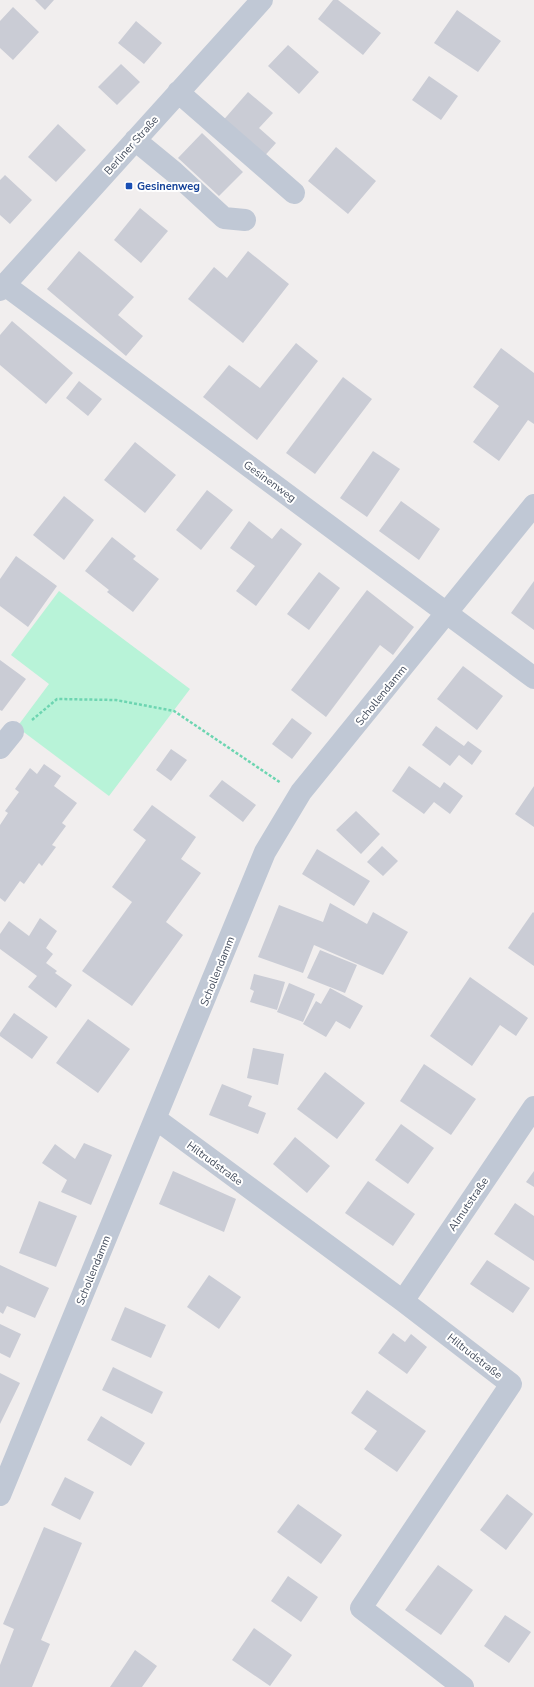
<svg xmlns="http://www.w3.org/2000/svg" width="534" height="1687" font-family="'Nunito Sans',sans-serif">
  <rect width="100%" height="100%" fill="#f1eeee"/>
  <path fill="#b8f3d8" d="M59,591L190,689L109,796L17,727L49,684L11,655Z"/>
  <path fill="#caccd5" d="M35,0H54L45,10Z
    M333,0H338L381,33L363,55L318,19Z
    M13,7L39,32L13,60L0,48V21Z
    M457,10L501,41L478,72L434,43Z
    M136,21L162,43L144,64L118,43Z
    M288,45L319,72L299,94L268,66Z
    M121,64L140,82L117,105L98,87Z
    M429,76L458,96L441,120L412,100Z
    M248,92L273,113L259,128L276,143L261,160L220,124Z
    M58,124L86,150L56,182L28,157Z
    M202,133L243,172L219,196L178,158Z
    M336,147L376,181L348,214L308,181Z
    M5,175L32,200L10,224L0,215V180Z
    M140,208L168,231L141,263L114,240Z
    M79,251L134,297L118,315L143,336L126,356L47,289Z
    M248,251L289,284L243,343L188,299L214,267L227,278Z
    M12,321L73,373L46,404L0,365V335Z
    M296,343L318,361L257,440L203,397L229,365L260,388Z
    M501,348L534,373V424L528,420L499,461L473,442L499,406L473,387Z
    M343,377L372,399L315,474L286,453Z
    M79,381L102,399L88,416L66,398Z
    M135,442L176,475L145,513L104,480Z
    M373,451L400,469L367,517L340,498Z
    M207,490L233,510L201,550L176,530Z
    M64,496L94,520L64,560L33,535Z
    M401,501L440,529L419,560L379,531Z
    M249,521L272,539L281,528L302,544L256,606L236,591L255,566L230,548Z
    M112,537L136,556L133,559L159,579L133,612L107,592L109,590L85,571Z
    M16,556L57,586L28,627L0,606V579Z
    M319,572L340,588L309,630L287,614Z
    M534,581V630L511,613Z
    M367,590L414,627L393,655L380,645L326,717L291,690Z
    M0,660L26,679L2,711L0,710Z
    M463,666L503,696L477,730L437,699Z
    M292,718L312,733L292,759L272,744Z
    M436,726L464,746L468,741L482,751L472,765L459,755L450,766L422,745Z
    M171,749L187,760L171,781L156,770Z
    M44,764L61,776L54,786L77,803L62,823L66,826L52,845L56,847L42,866L39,863L24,884L20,881L5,902L0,898V825L8,813L5,811L19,792L15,789L30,768L37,774Z
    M409,766L440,788L444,782L463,796L450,814L434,802L424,814L392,791Z
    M222,780L256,805L243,822L209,796Z
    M534,786V827L515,814Z
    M152,805L196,837L181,859L201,873L166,922L183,935L132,1006L82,971L132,902L112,887L146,840L133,830Z
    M356,811L380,834L361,854L336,830Z
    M382,846L398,861L383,876L367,862Z
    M317,849L370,881L354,906L302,874Z
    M330,903L367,924L373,912L408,932L383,975L314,945L303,973L258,957L279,905L323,922Z
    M533,912L534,913V966L508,948Z
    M40,918L57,931L46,948L53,954L46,963L57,971L55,973L72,985L56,1008L28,987L37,976L0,949V934L9,921L29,936Z
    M320,950L357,965L345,993L307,978Z
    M254,974L285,982L277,1010L250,1002L254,991L250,989Z
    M470,977L528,1018L516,1036L500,1025L472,1066L430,1036Z
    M289,983L315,994L303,1022L277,1012Z
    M330,988L363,1006L350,1029L336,1021L326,1037L303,1024L316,1001L321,1004Z
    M14,1013L48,1037L32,1059L0,1036V1033Z
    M88,1019L130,1049L98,1093L56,1063Z
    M253,1048L284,1054L278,1085L247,1078Z
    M424,1064L476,1099L451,1135L400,1101Z
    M325,1072L365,1103L337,1139L297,1109Z
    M222,1084L252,1096L248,1106L266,1113L258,1134L209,1115Z
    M401,1124L434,1148L408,1184L375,1160Z
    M295,1137L330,1166L307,1193L273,1164Z
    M84,1143L112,1155L91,1205L61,1192L67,1180L42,1163L55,1144L75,1159Z
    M173,1171L236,1199L224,1232L159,1204Z
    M534,1171V1187L526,1182Z
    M368,1181L415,1214L393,1246L345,1213Z
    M39,1201L77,1216L56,1267L19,1253Z
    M515,1203L534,1216V1261L494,1234Z
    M487,1260L530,1288L513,1313L470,1284Z
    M0,1265L49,1288L35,1318L7,1306L3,1314L0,1312Z
    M209,1275L241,1297L219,1329L187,1307Z
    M125,1307L166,1325L151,1358L111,1340Z
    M0,1324L21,1334L10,1358L0,1353Z
    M393,1333L405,1342L411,1334L427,1347L407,1374L378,1353Z
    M113,1367L163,1392L152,1414L102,1390Z
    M0,1373L20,1383L0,1424Z
    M367,1390L426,1431L397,1472L364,1449L377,1431L351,1413Z
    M101,1416L145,1443L131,1466L87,1440Z
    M65,1477L94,1492L80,1520L51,1505Z
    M507,1494L533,1514L506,1550L480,1530Z
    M298,1504L342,1535L321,1564L277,1532Z
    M44,1527L82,1543L41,1640L50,1644L32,1687H0V1665L14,1629L3,1624Z
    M438,1565L473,1590L441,1635L405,1610Z
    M288,1576L318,1597L301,1622L271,1601Z
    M505,1615L531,1632L509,1663L484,1646Z
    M254,1628L292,1655L270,1686L232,1660Z
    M135,1650L157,1666L142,1687H110Z"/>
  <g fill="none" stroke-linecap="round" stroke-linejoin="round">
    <path stroke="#6dd5b1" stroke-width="2.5" stroke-dasharray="3 2" stroke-linecap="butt" d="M32,720L57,699L116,700L174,711L281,783"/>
    <path stroke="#c0c8d5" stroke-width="22" d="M178,92L294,193
      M135,140L174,172L224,218L245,220
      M5,285L534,678
      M0,290L262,0
      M0,748L13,732
      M156,1119L403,1301L511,1384L361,1608L463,1687
      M403,1301L534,1107
      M0,1495L265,852L301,792L534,505"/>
  </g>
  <rect fill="#1a4fb4" stroke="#fff" stroke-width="1.5" x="125" y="182" width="8" height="8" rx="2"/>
  <g text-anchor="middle" stroke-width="4" stroke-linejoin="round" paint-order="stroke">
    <g font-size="11" fill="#454e5e" stroke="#fff">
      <text transform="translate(131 145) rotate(-48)" y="4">Berliner Straße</text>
      <text transform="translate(270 481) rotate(36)" y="4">Gesinenweg</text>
      <text transform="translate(381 695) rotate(-51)" y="4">Schollendamm</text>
      <text transform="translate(217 971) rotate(-68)" y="4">Schollendamm</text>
      <text transform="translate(215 1163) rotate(36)" y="4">Hiltrudstraße</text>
      <text transform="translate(468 1204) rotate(-56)" y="4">Almutstraße</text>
      <text transform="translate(93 1270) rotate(-68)" y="4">Schollendamm</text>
      <text transform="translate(475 1356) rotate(38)" y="4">Hiltrudstraße</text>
    </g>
    <g font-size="11" font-weight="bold" fill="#164399" stroke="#fff" text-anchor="start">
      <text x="137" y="190">Gesinenweg</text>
    </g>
  </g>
</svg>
